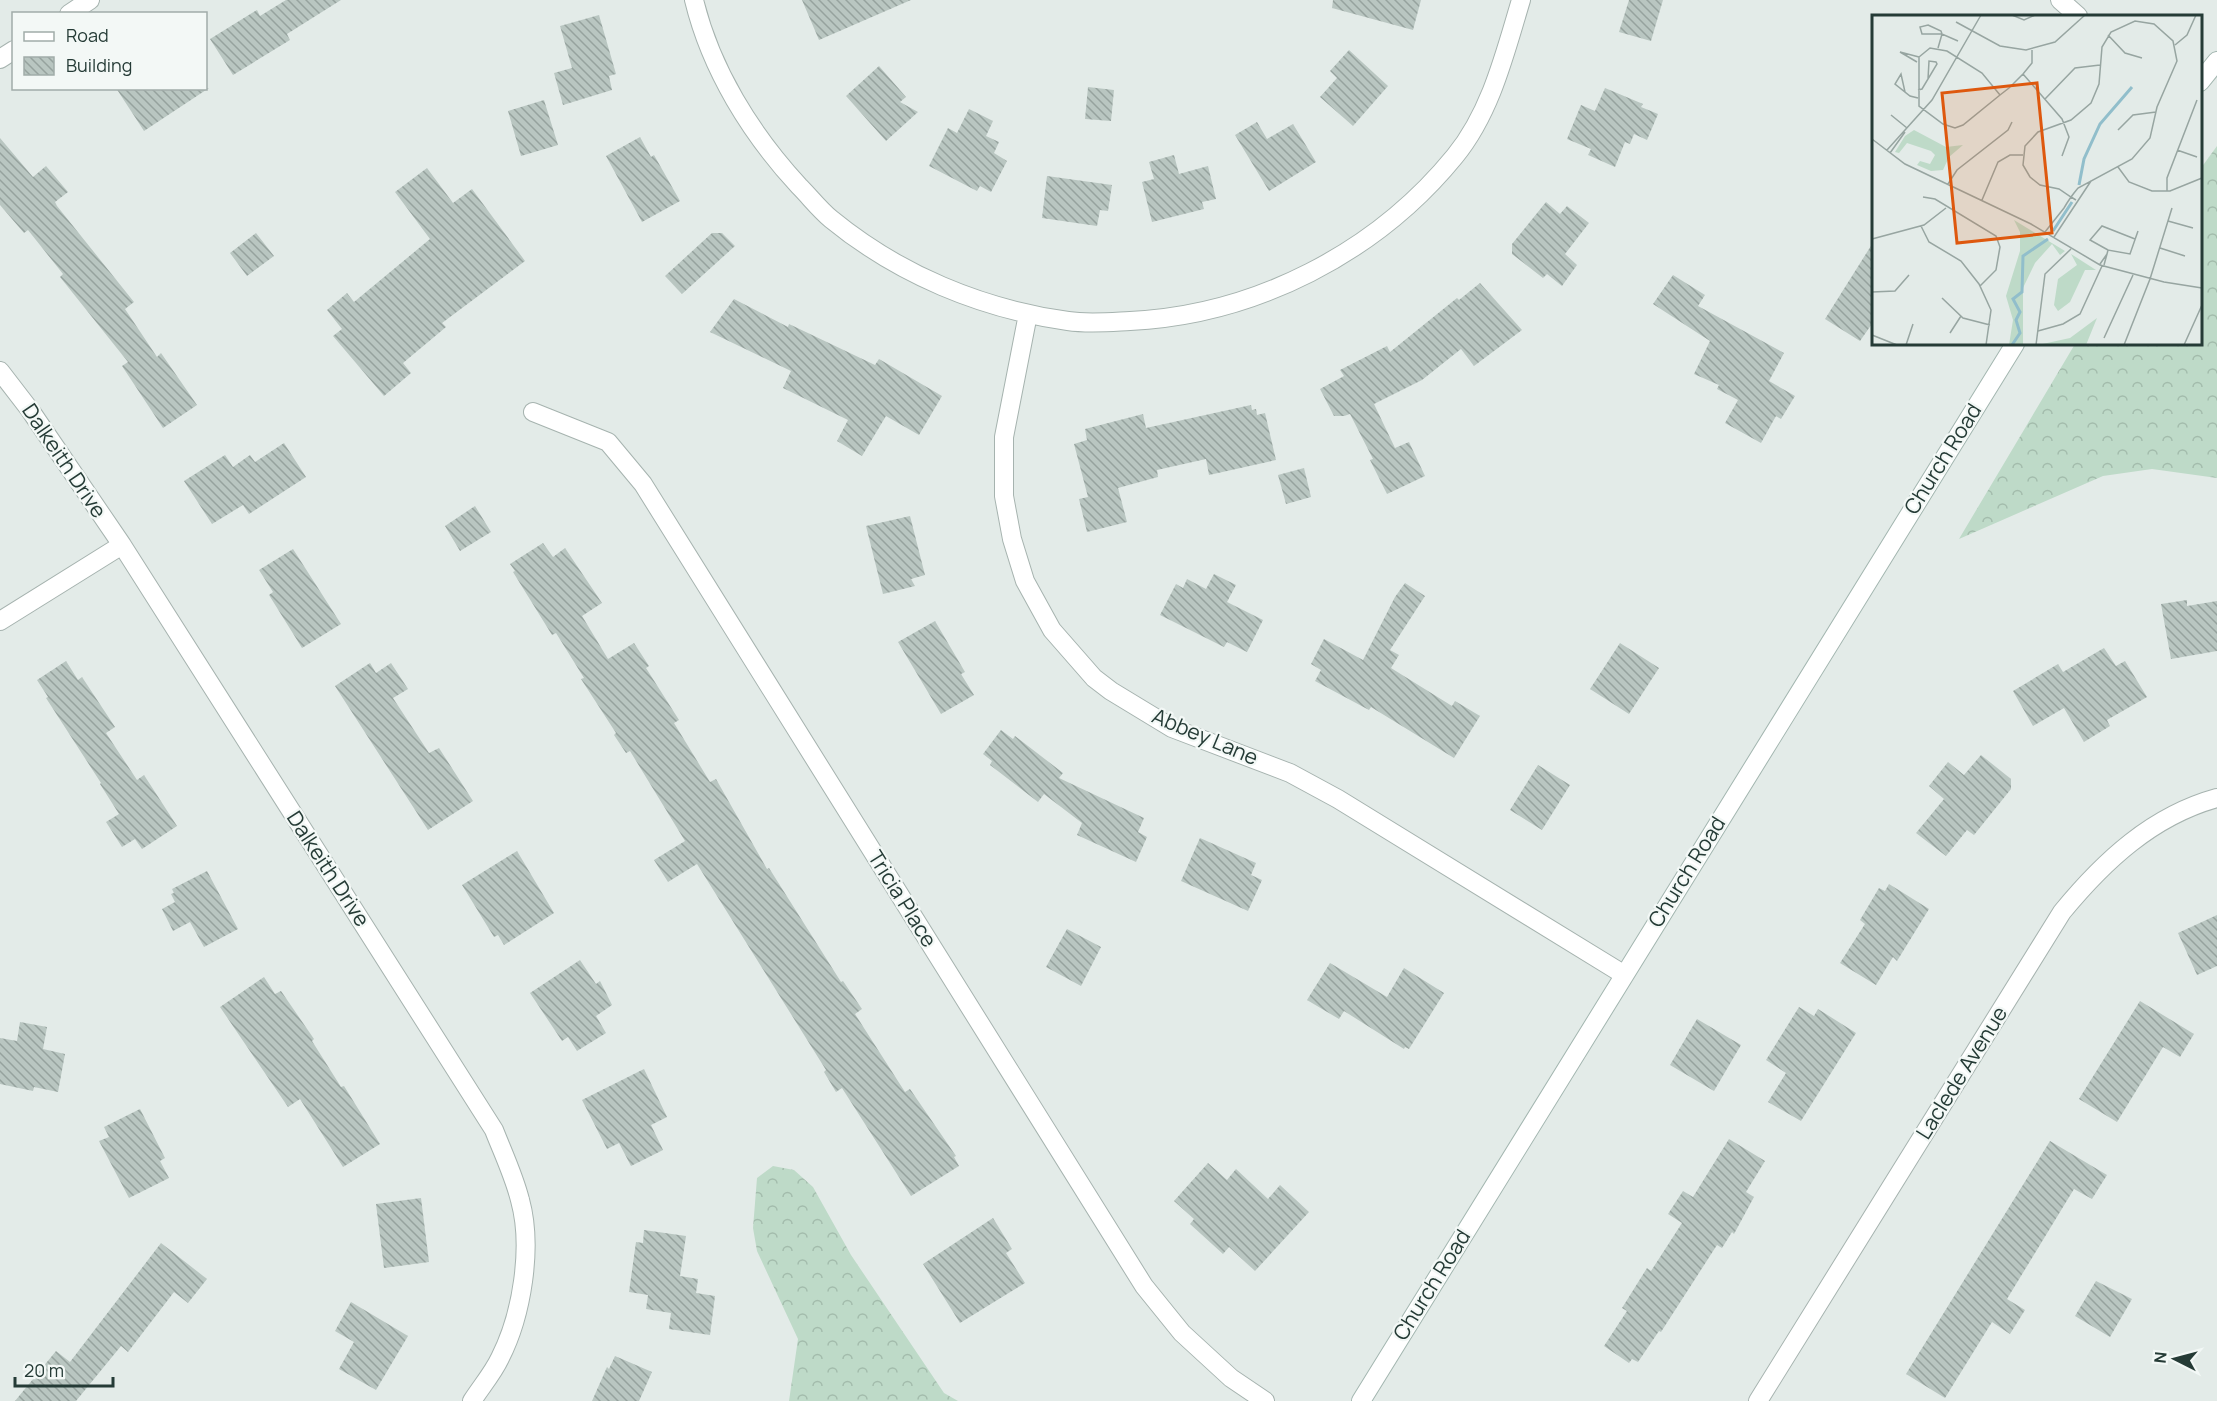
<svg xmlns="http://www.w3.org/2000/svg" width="2217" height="1401" font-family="Manrope,sans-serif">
  <defs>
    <pattern id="forest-crowns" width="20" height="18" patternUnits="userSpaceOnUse" patternTransform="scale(1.5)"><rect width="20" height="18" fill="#bedac8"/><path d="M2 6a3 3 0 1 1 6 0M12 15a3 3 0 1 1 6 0" fill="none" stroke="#a3bcac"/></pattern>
    <pattern id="building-back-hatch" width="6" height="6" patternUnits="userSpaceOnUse" patternTransform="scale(1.5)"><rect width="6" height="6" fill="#b9c6c1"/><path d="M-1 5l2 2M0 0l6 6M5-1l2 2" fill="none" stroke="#96a29e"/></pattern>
  </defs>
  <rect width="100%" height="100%" fill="#e3ebe8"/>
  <path fill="url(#forest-crowns)" d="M2217,146V478L2152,469L2103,476L1959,539L2075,344H2200L2201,168Z
    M773,1166L794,1170L813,1187L851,1255L944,1393L958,1401H789L798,1339L757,1251L753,1228L757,1178Z"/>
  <path fill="url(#building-back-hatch)" d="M286,0H341L287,34L290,40L233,75L210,39L257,10L260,16Z
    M802,0H911L819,40Z
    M1333,0H1421L1413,30L1332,8Z
    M1629,0H1663L1651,41L1619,32Z
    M599,15L616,74L609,76L612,90L563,105L554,73L572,68L560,26Z
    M1349,50L1388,86L1353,126L1320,97L1337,78L1330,71Z
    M879,66L906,97L900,102L918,112L886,141L846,96Z
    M1088,87L1114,90L1111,121L1085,119Z
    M116,88H209L144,131Z
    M1605,88L1643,104L1641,107L1658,114L1647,140L1634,134L1630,144L1625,142L1615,167L1588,155L1591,149L1567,139L1581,105L1595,111Z
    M544,100L558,145L521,156L508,111Z
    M969,109L993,121L986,136L999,142L994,153L1007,161L991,192L980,186L977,191L929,166L948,128L957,133Z
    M1257,122L1267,139L1293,124L1316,162L1269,191L1235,135Z
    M640,137L651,157L654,155L680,201L642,222L606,156Z
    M0,138L33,177L46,166L68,192L55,202L57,206L134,302L125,309L157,357L161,353L197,405L163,428L122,366L128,362L60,277L63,274L28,230L24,233L0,205Z
    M1174,155L1179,174L1208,166L1216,199L1202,202L1204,209L1152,222L1142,182L1154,179L1149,162Z
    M427,168L453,203L472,189L525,261L442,323L446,327L403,363L411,373L384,396L333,336L342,329L327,310L347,293L354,302L430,239L395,192Z
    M1047,176L1112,185L1108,211L1100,210L1097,226L1042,218Z
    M1546,202L1560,214L1567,206L1589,223L1565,254L1577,265L1562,286L1547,274L1543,278L1512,254V244Z
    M256,233L274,256L247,276L230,253Z
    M712,233H722L735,246L682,294L665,276Z
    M1874,241V321L1860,341L1825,319Z
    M1673,275L1705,295L1698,306L1784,353L1769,381L1795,396L1781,419L1776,416L1761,443L1725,423L1738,400L1717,389L1719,385L1694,374L1710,341L1653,304Z
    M1480,283L1522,330L1474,366L1461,349L1422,380L1374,404L1395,448L1409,442L1425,476L1387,494L1370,460L1373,459L1350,414L1344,416H1334L1320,389L1344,376L1340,370L1387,346L1390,352L1457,298L1459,300Z
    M734,299L788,327L789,324L875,365L879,359L942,396L919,435L886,416L862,456L837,441L848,420L783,388L791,371L710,332Z
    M1251,405L1252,410L1256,409L1257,415L1265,413L1276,460L1209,475L1206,459L1157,470L1158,477L1118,488L1127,522L1087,532L1079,499L1088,497L1074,444L1087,440L1085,429L1143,414L1146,428Z
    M284,443L306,477L249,514L243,505L212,524L184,481L225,455L233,467L250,455L255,462Z
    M1304,468L1311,497L1286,504L1278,475Z
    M475,506L491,532L460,551L445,526Z
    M910,516L925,575L911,579L915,586L883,594L866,526Z
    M543,543L553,557L565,548L602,603L582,616L608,659L634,643L649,666L646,668L679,720L674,723L710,782L716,779L767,869L769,868L841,982L843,981L862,1009L855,1014L905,1092L910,1089L956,1156L954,1157L959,1166L911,1196L842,1088L836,1092L824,1072L826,1070L697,864L668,882L654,860L685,841L630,751L626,753L614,735L616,733L581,679L584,678L556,633L552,635L513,572L515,571L510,564Z
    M293,549L341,624L302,648L269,595L273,592L259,570Z
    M1214,574L1236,585L1227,602L1263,620L1247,652L1227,642L1224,647L1160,615L1176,584L1183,588L1187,579L1206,589Z
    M1405,583L1425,596L1390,650L1399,655L1391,668L1452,706L1455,701L1480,716L1454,758L1371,707L1369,710L1315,681L1321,670L1311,664L1324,639L1363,660L1395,597Z
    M2187,600V606L2217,601V651L2171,659L2161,604Z
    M935,621L965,672L961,674L974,695L941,714L898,642Z
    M1620,643L1659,668L1629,714L1590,689Z
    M2104,648L2116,666L2125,661L2147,697L2107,720L2110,726L2084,742L2064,708L2033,726L2013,691L2058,664L2063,672Z
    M66,661L78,680L82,677L115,727L106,733L137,780L144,775L177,826L142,849L135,839L122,847L106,822L119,814L100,784L101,783L46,698L48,697L37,680Z
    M370,663L376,673L391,663L408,689L393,698L429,753L439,748L473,801L428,830L335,686Z
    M1001,730L1013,739L1015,736L1063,773L1059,778L1144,818L1138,832L1147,837L1136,862L1077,835L1082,823L1044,794L1038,802L990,765L992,761L983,754Z
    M1981,755L2011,779V789L1974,835L1967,830L1946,856L1916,833L1944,799L1929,786L1948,762L1964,775Z
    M1538,765L1570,785L1542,830L1510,810Z
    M1200,838L1256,863L1251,875L1262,880L1248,911L1181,881Z
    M517,851L554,913L504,945L498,935L494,937L462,885Z
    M207,871L238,929L204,947L190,922L173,931L162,909L175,902L171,894L174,893L172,889Z
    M1889,884L1929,909L1897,961L1893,957L1876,985L1840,963L1865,924L1860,920L1879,888L1885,891Z
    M2217,915V966L2197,975L2178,933Z
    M1067,929L1101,947L1081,986L1046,967Z
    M580,960L596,984L600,981L612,1005L596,1016L606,1033L577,1051L568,1037L562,1041L530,993Z
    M1330,963L1387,997L1404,968L1444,993L1409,1049L1405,1047L1404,1049L1344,1011L1339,1019L1307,1000Z
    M264,977L275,994L281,991L314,1039L312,1041L341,1087L344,1086L380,1144L343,1167L300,1099L288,1107L220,1007Z
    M2140,1001L2194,1034L2180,1057L2163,1047L2117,1122L2079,1099Z
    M1799,1007L1814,1016L1818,1009L1856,1033L1801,1121L1768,1102L1786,1073L1766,1060Z
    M1697,1019L1741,1045L1714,1091L1670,1065Z
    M20,1022L47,1027L43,1049L65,1054L58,1092L34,1087L33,1091L0,1084V1038L17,1041Z
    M644,1069L667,1117L651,1125L663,1150L631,1166L619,1143L607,1149L582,1100Z
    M140,1109L165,1158L160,1161L169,1178L129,1198L99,1141L109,1137L104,1127Z
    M1729,1139L1765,1161L1746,1192L1754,1197L1734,1234L1732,1232L1722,1248L1717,1245L1661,1332L1659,1331L1638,1362L1632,1359L1629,1363L1604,1346L1627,1311L1622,1308L1647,1268L1651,1271L1682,1223L1668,1214L1683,1191L1693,1197Z
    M2050,1141L2107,1175L2092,1199L2074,1189L2007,1299L2025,1310L2010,1334L1992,1322L1945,1398L1906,1374Z
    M1208,1163L1227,1180L1236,1169L1268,1199L1280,1185L1309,1212L1255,1271L1229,1247L1223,1254L1190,1224L1194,1219L1174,1201Z
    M421,1198L429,1262L384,1268L376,1204Z
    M993,1218L1012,1249L1006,1253L1025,1283L960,1323L923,1264Z
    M644,1230L686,1236L680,1276L698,1279L696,1293L715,1296L710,1335L669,1329L671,1313L646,1309L648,1295L629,1292L636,1242L643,1243Z
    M161,1243L207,1279L188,1303L174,1292L128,1352L121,1346L76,1401H15L56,1351L70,1362Z
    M2096,1281L2132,1299L2110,1337L2075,1316Z
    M351,1302L408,1336L376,1390L339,1369L354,1342L335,1331Z
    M615,1356L652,1372L639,1401H592L607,1367L609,1369Z"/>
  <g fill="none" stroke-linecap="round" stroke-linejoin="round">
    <g stroke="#a6b3af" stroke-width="20">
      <path id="street" d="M694,0C711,70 751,134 799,186C810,197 819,209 831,219C898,274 981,309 1068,321C1088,324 1110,322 1130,321C1255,315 1376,253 1455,156C1491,112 1505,53 1521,0
        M2060,0L2078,16
        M69,14L90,0
        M0,59L14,50
        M1028,314L1004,437V496L1012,539L1025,581L1052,630L1094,678L1111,691L1172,728L1290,773L1338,799L1623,974
        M0,371L30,410L122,545L494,1130C503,1153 514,1176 520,1200C533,1247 522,1315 500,1358C493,1373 481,1387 472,1401
        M533,412L608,442L643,484L1144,1286L1182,1333L1231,1378L1265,1401
        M0,621L122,545
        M1758,1401L2062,912C2104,861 2152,816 2217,798"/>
    </g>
    <g stroke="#a3b6b0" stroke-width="20">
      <path id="secondary" d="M2200,82L2217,61
        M1361,1401L2015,344"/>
    </g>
    <use href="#street" stroke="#fff" stroke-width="18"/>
    <use href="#secondary" stroke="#fff" stroke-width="18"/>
  </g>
  <g text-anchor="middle" stroke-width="4.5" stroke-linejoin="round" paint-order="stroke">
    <g font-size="21" fill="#253b36" stroke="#f3f8f6">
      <text transform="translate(1943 459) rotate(-58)" y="7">Church Road</text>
      <text transform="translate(64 461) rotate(56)" y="7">Dalkeith Drive</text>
      <text transform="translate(1205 737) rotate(23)" y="7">Abbey Lane</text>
      <text transform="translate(328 869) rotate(57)" y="7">Dalkeith Drive</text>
      <text transform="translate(1687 872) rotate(-58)" y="7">Church Road</text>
      <text transform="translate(902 899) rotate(58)" y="7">Tricia Place</text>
      <text transform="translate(1962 1073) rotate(-58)" y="7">Laclede Avenue</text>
      <text transform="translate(1432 1285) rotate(-58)" y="7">Church Road</text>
    </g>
  </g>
  <g transform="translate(1872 15)">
    <rect width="330" height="330" fill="#e3ebe8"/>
    <path d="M42,115L74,132L91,130L77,142L71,155L59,156L45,150L48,146L58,149L63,140L59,136L35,128L27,138L23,137L33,121ZM142,205L193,236L188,240L180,229L163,248L151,273V330H137L141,305L134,281L148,236V217ZM199,239L224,255H213L198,287L186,296L182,290L186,264L205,250ZM225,303L214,330H166L198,323Z" fill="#bedac8"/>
    <path fill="none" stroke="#91becb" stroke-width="3" d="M207,170L212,144L228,109L260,72M181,216L200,187M140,330L148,318L144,305L148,297L141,284L150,277L151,241L176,224"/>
    <path fill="none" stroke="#97a5a1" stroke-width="1.5" d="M140,0L152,5L163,0M84,7L128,31L154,35L183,27L213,0M56,10L69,16L70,19H50L48,12ZM236,20L253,38L270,43M303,30L315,20L324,0M66,33L70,19L86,26M45,47L28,37L47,42M151,59L190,104L197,122L190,141M46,75L50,74L65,49L64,47L57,46L56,64M33,77L29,59L23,69L38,81L46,83M128,80L110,58L75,36L58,33L47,42V91L71,109L83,113L91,110L128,80L137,73L151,59L160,48V35M173,84L203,53L228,50M19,100L35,113M246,115L261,100L284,97M0,124L33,149L159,209L228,250L292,267L330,273M15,135L60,85L109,0M305,135L325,142M18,138L33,117M246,152L257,167L280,176H298L330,163M76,169L85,155L136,115L140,107M295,176V163L325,85M51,182L63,184L124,221L128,232L124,255L108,271M110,185L126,147L138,140H151M296,206L321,213M49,211L57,227L89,246L107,269L119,295L114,330M173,217L192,193L195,188L199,182L202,178L206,173L260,144L278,123L285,92L305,46L301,26L282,9L263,6L239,17L230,32L227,69L219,88L199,105L166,117L153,131L151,150L158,162L168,170L187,174L199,182L204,185M182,222L219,166M0,224L52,210L74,193M288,233L313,241M236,235L218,225L230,211L263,224M235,239L236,235L258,239L266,216M228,249L235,239L232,250M0,277L23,276L37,260M70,283L91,303L118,310M166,316L191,309L208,299L230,251M78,318L89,301M0,320L25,330M232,323L261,260M34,330L41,309M164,330L173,259L199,234M252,330L278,264L300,193M312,330L330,290"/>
    <path fill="#de580e" fill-opacity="0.15" stroke="#de580e" stroke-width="3" d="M165,68L180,218L85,228L70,78Z"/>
    <rect width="330" height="330" fill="none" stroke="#253b36" stroke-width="3"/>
  </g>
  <rect x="12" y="12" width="195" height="78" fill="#f3f8f6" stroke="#a1aca9" stroke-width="1.5"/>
  <rect x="24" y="32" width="30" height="9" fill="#ffffff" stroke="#a1aca9" stroke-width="1.5"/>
  <text x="66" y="42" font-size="18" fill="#253b36">Road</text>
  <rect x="24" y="57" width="30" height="18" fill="url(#building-back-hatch)" stroke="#a1aca9" stroke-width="1.5"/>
  <text x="66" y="72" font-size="18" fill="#253b36">Building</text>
  <g transform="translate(2175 1359) rotate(276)" stroke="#f3f8f6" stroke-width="4.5" paint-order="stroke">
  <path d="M0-4.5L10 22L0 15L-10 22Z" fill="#253b36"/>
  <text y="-9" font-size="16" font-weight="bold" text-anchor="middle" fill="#253b36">N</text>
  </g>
  <path d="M15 1377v9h98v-9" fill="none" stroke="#253b36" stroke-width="3"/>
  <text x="24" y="1377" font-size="18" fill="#253b36" stroke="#f3f8f6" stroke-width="4.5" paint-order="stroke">20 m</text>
</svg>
